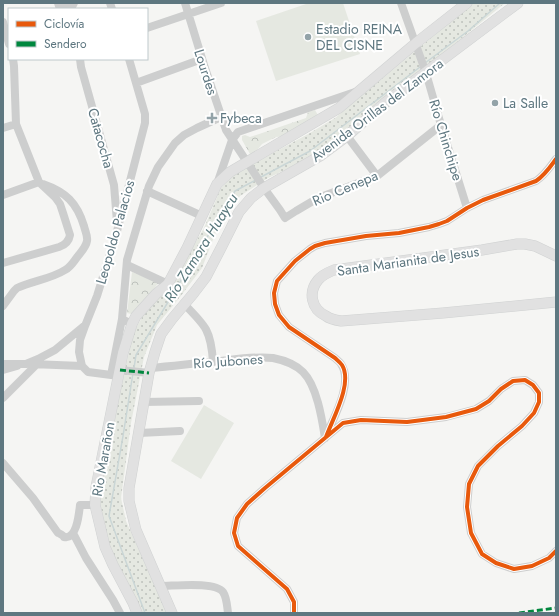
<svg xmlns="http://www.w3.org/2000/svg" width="559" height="616" font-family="Jost,sans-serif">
  <defs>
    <pattern id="grass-dots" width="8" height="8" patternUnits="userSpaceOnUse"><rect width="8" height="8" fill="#e5e8e1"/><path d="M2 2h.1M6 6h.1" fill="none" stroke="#bdc1bc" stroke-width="1.8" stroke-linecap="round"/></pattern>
    <pattern id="park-crowns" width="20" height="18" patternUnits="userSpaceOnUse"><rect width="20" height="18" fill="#e5e8e1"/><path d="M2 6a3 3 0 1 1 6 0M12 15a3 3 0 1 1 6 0" fill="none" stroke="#bdc1bc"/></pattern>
  </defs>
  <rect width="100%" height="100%" fill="#f5f5f3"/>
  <path fill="url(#grass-dots)" d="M473,3H505L430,64L310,158L268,178L240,196L219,224L202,268L180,297L157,325L144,357L131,423L121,498L126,521L167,613H140L111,551L100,505L102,460L124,375L133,333L147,309L167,291L204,228L221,188L236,173L310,133L335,118Z"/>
  <path fill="url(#park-crowns)" d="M315,110L319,117L286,136L276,137L262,144L258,149L254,153L250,154L242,140V136L245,135L250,137L306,118L308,112Z
    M132,272L159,282L135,315L127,313Z"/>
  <path fill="#e5e8e1" d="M309,3H343L360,54L276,81L256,21Z
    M204,405L234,423L201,479L171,461Z"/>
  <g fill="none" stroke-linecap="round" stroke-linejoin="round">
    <path stroke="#cad6d6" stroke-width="1.5" d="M425,63L468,31L500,3
      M261,177L310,151L420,67
      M134,368L136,355L235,191L256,180
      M133,373L123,436L109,516L145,613"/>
    <g stroke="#d0d2d2" stroke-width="11">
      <path id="major" d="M556,256L535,246L525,244H517L482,250L334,270C329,272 322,275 318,280C308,292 311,309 326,316C330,319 335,320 341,321L443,313L556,302
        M137,613L133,603L113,565L105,547L95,505L96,487L123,353L132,324L136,316L156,294L168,284L187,248L217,184L230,172L339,108L416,43L467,3
        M172,613L136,530L129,501V488L149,373L155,352L161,334L172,319L193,294L206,277L222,246L239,212L251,198L264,188L320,156L347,136L386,102L518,3"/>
    </g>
    <path stroke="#cdcece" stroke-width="8" d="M58,3L60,9
      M65,3L67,9
      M110,3L112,9
      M185,3L204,65L226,130L264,188L280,210L285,218L296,211L318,198L377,176L441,125
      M401,3L426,73L441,125L467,208
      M71,9L74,3
      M3,22L9,44
      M147,28L221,3
      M80,59L81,67L114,185L117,222
      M136,83L202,59
      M3,128L16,124
      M347,136L377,176
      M217,184L232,140L238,132L358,91
      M147,191L202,216
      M3,195L39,182
      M3,263L59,247C65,245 69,241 70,235L63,213L60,204L55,197L39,182L16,124L14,66L13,59
      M127,265L168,284
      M185,305C206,326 211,331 213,362
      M3,306L14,291L17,288C32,281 51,279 65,270C71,267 74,261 78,256C81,252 86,247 87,241C88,236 85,231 84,226C77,203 66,192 43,184
      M132,324L122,319L127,260L149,186L158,167L175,143L184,135L197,128L221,117
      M3,364H26L38,359L55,350L84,326
      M31,364L82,366
      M150,368C174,366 197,363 221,361C238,359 255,356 273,358C283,360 295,364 303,372C317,386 322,419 325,438
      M3,370L17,366
      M120,370L149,373
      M111,375L122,319
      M119,376L88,372L82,366L79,352L80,340L85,326L97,296L116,235L145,123V114L129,59
      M3,398L37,364
      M144,402L199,401
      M139,433L180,431
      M325,438C333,419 354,383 341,364C340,362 337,360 335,358L289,327L279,315L275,304L274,293L277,281L295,261L310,249L315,246L325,243L366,236L399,233L429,227L439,224L447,221L467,208L483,200L536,181C545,175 550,167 556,159
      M3,463L33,498L58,533C59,533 64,536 64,537C77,540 79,513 80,505H95
      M73,533L86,558L113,600L120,613
      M161,586C174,586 215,581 223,592C227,598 227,606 228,613
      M294,613V602L287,589L238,546L234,533L237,518L247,504L265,488L343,423L361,420L407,422L446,417L476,409L489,401L501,389L513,381L525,380L533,385L539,393V402L534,413L522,426L498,446L478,466L469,484L467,507L471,533L482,554L496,563L514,569L532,566L549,558L556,551"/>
    <use href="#major" stroke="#e1e1e1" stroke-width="10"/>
    <path stroke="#00873e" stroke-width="3" stroke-dasharray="6 3" stroke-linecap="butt" d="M120,370L149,373
      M519,613L556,608"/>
    <g stroke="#fff" stroke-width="6">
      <path id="cycleway" d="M326,437C333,418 353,383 342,365C340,362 337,360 335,358L289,327L279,315L275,304L274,293L277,281L295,261L310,249L315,246L325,243L366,236L399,233L429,227L439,224L447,221L467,208L483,200L536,181C545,175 550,167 556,159
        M294,613V602L287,589L238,546L234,533L237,518L247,504L265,488L343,423L361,420L407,422L446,417L476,409L489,401L501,389L513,381L525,380L533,385L539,393V402L534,413L522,426L498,446L478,466L469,484L467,507L471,533L482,554L496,563L514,569L532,566L549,558L556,551"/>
    </g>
    <use href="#cycleway" stroke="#e8590c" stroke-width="4"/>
  </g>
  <g fill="#93a3a8" stroke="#fff" stroke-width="1.5">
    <circle cx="308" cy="37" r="4"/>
    <circle cx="495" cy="103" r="4"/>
    <path d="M210 112h4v4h4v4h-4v4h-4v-4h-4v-4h4z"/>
  </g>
  <g text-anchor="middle" stroke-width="4" stroke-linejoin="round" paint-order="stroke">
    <g font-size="14" fill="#5e7780" stroke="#fff" text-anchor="start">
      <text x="316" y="34">Estadio REINA<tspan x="316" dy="16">DEL CISNE</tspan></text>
      <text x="503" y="108">La Salle</text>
      <text x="220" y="123">Fybeca</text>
    </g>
    <g font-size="14" fill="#5e7780" stroke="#fff">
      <text transform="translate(206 72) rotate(72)" y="5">Lourdes</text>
      <text transform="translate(377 110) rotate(-37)" y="5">Avenida Orillas del Zamora</text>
      <text transform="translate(101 138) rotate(74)" y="5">Catacocha</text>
      <text transform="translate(446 140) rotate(73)" y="5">Río Chinchipe</text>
      <text transform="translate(345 188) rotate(-23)" y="5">Rio Cenepa</text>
      <text transform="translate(115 232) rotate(-74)" y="5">Leopoldo Palacios</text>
      <text transform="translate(408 261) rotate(-8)" y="5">Santa Marianita de Jesus</text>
      <text transform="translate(228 361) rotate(-4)" y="5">Río Jubones</text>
      <text transform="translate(103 459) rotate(-80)" y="5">Rio Marañon</text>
    </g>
    <g font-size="15" font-style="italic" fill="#59787c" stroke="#fff">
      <text transform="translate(201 248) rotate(-58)" y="5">Río Zamora Huaycu</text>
    </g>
  </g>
  <rect width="559" height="616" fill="none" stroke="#5e7780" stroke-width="8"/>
  <rect x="8" y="8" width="140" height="52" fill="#ffffff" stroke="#bfc9cc"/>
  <rect x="16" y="21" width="20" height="6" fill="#e8590c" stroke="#bfc9cc"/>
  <text x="44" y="28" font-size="12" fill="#5e7780">Ciclovía</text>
  <rect x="16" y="41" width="20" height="6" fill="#00873e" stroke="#bfc9cc"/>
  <text x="44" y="48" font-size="12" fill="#5e7780">Sendero</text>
</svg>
